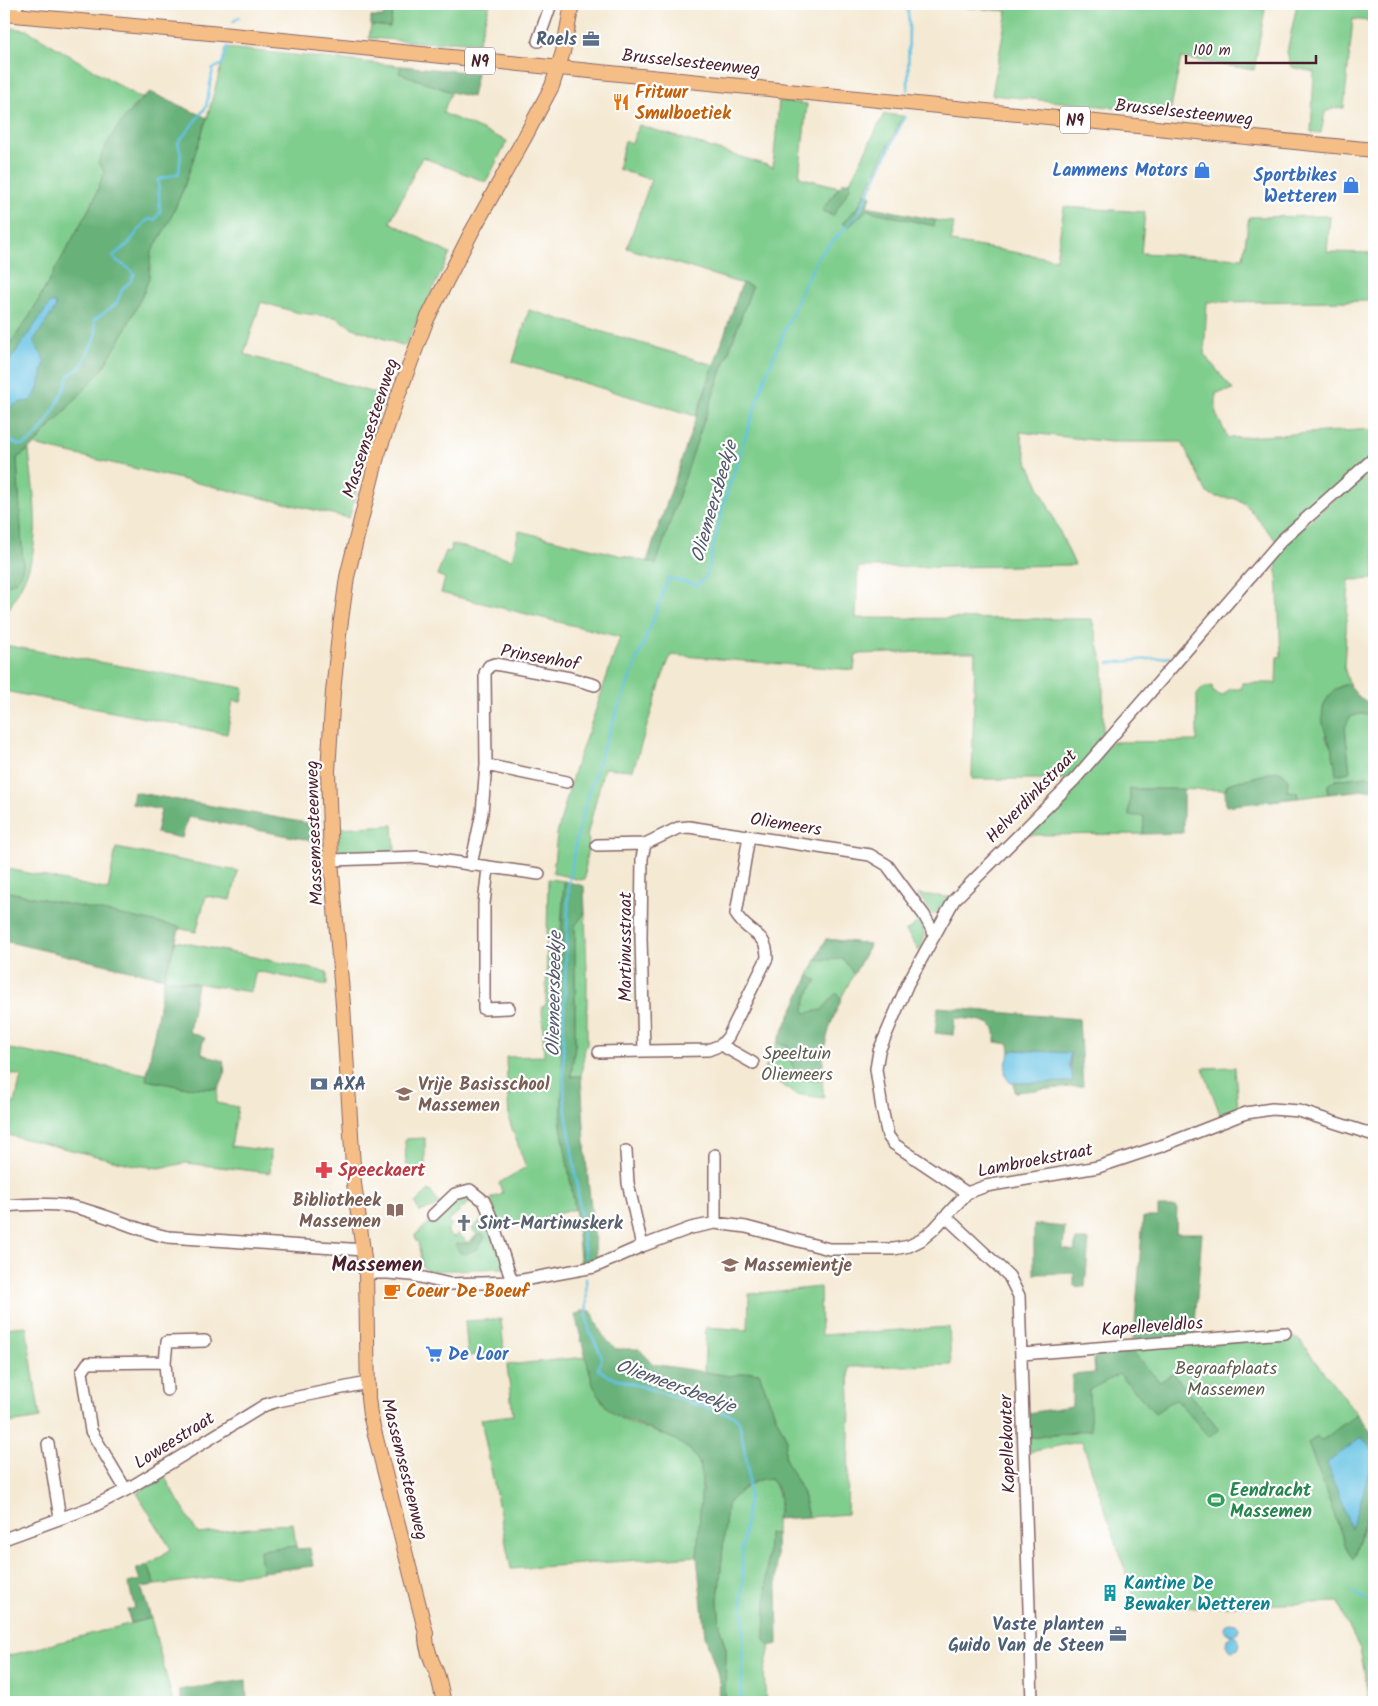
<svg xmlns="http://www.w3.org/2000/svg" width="1378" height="1706" font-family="Kalam,sans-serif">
  <rect width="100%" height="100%" fill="#fff"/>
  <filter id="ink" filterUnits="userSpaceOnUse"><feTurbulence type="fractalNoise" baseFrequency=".02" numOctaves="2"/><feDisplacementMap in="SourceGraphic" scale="10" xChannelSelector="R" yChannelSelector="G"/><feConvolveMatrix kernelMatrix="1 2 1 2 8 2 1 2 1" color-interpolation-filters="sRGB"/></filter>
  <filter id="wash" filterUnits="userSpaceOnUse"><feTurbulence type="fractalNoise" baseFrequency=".0096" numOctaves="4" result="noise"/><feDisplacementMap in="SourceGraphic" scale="20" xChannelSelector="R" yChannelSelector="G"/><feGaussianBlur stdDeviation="1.12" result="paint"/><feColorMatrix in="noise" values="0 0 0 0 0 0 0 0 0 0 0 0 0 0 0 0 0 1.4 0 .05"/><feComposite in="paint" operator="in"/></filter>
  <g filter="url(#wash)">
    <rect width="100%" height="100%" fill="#f4e9d3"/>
    <path fill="#80ce8e" stroke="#65765c" d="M394,4H490L478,43L452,41L435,43L369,38L371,25L390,27Z
      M924,4H1266L1254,70L1181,58L1170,113L992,95L1007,11Z
      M1297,4H1374V22L1353,19L1344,108H1335L1325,112L1321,133L1311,132L1314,72L1291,67L1287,52Z
      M4,27L27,30L139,97H144L132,108L102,167L104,172L94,200L29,317L4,352Z
      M226,48L401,66L400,73L451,92L443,113L507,141L486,182L422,157L390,222L450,254L405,346L353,328L335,317L299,313L261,302L244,354L384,396L349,518L34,445L101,371L121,338L144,292L151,253L169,222L183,190L207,118Z
      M779,101L807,104L799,177L839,187L822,210L832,216L850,188V182L884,114L903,116L859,205L843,223L848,227L867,210L934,226L935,220L954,223L951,242L1056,259L1064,207L1145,212L1141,253L1243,258L1249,217L1330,216L1327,252L1374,253V301L1207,302L1204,354L1233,390L1216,393V414L1228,438L1374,429V454L1277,542L1245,504L1237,499L1217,497L1207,493L1182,442H1111L1020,432L1027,460L1075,565L950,567H858L856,618L1092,619L1103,665V741L1070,779H972L975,652H932L856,654L854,670L671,655L663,675L633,770L604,768L587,836L589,841L586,859L585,879L580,880L553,873L557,834L574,771L593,718L620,637L441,593L445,578L437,575L446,551L450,552L452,544L512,559L519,531L656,564L702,426L752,287L627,248L651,180L618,169L625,141L632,143L639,125L773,167Z
      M529,310L714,365L696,416L513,362Z
      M29,450C32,486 41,528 30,564C25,581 15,597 7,613L4,601V587L20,576L23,565L17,458Z
      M1374,462V579L1349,580L1344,667L1349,684C1339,685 1335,690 1328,697L1326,738L1332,749L1334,761L1350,772L1345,727C1349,715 1352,716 1363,713L1373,717L1374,775L1336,780L1328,785V794L1298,798L1297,792H1287L1288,780L1282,772L1277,771L1228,784L1225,790L1130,789L1129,815L1144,816L1143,834L1023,835L1111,742L1197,741V695L1202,688L1212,686L1213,692L1222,696L1230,689H1241L1242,683H1276L1277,657L1281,656L1276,551Z
      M4,645L244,688L241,702L233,700L227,734L4,691Z
      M393,825L395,853L351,855L341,853L338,848V828Z
      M116,848L238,871L231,900L206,896L196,932L4,891V868L108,890Z
      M548,879L564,881L560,945L563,1077L561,1125L575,1209L500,1230L491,1198L503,1194L499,1183L526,1167L509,1120L506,1057L544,1056L542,1007L546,1005Z
      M918,894L948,897H952L933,915Z
      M585,912L587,972V1045L585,1048L581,1076H571L575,1044V926Z
      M920,921C926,932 925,940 919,951L906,931Z
      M826,939L870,944C853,978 828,1014 823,1052C821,1068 822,1083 824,1098L795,1094L764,1071Z
      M176,941L327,972V985L256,971L251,992L164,978Z
      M4,1048L146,1074L147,1080L182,1087L218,1089L216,1103L238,1107L231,1146L271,1151L270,1173L186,1163L159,1168L134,1165L4,1134L9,1103H15L21,1076L4,1072Z
      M1235,1067L1238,1110L1221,1117L1203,1068Z
      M425,1138V1178L406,1164L405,1139Z
      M429,1190L439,1203L433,1208L419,1212L415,1203Z
      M464,1193L471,1201L448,1221L452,1225L448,1228V1233L451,1236L455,1237L458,1233L468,1243L477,1235L472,1229L485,1217L506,1268L427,1271L422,1266L418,1241H416L415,1235Z
      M820,1287L821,1335L949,1327L951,1365L849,1367L850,1404L847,1514L808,1517L803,1494L785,1458L786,1437L776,1417L759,1373L750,1372L730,1376L704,1372L706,1327L748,1330L749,1294Z
      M501,1319L504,1351L468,1356L465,1321Z
      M26,1326L40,1418L4,1424V1328Z
      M1272,1337H1294L1301,1342L1357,1414L1321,1442L1308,1443L1347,1549L1353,1559L1374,1491V1702H1370L1360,1649L1345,1620L1339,1602L1138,1609L1082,1441L1030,1452L1029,1438L1076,1433L1089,1390L1119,1374L1155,1412L1176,1399L1210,1437L1219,1429L1173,1373L1160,1383L1130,1349Z
      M586,1357C591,1378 596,1400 614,1414C637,1432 687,1432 699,1463C706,1479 699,1537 697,1556L511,1569L481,1419L513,1415L507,1365Z
      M164,1476L198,1534L293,1523L296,1546L261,1550L262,1572L155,1585L148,1565L171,1549L137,1493Z
      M763,1478L770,1479L774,1484L781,1501L776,1519V1534H768L765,1640L770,1646L764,1673L766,1702H725L726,1649L720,1629L718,1600L727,1505C737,1492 748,1485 763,1478Z
      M151,1618L173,1702H4V1657Z"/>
    <path fill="#68b179" stroke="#596852" d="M386,4H394L390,27L371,25V17H383Z
      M401,66L477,73L472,97L451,92L399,73Z
      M150,92L207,118L183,190L169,222L151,253L149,278L144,292L121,338L101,371L34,445L17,458L23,565C19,582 18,580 4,587V352L29,317L94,200L104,172L102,167L98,163C108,136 128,111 150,92Z
      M843,182H850V188L833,216L822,210Z
      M865,193L871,196L867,206L935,220L934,226L867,210L848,227L842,223L859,206Z
      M742,283L752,287L702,426L656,565L647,561Z
      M1349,684C1355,695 1363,701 1374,705V718L1363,713L1350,717L1345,728L1350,772L1336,775C1335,766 1334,756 1331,747C1324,729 1315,710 1332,693C1337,688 1341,685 1349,684Z
      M1277,771L1282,772L1288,780L1287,791L1297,792L1298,798L1226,806L1225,790L1228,784Z
      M1374,775V789L1328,794V785L1336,780Z
      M1130,789H1183V833L1143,834L1144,816H1129Z
      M134,792L318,825L320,842L188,817L182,838L156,833L161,810L132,804Z
      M564,881L584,886L585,912L575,926V1044L571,1077L581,1076L586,1160L597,1263L581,1266L575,1209L561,1125L563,1077L558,1005Z
      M4,891L180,927L164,978L197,984L189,1032L205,1038L202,1044V1054L223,1061C227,1073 223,1079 218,1089L182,1087L146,1080L164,978L4,941Z
      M826,939L870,944L854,974L843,959L816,960Z
      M809,976L817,980L807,996L804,1010L806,1013L822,1010L836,993L842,999C827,1028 823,1048 822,1081L808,1080L799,1078L792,1065L787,1045L777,1043Z
      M938,1007L1079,1019L1083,1086L1015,1092L1014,1083L1071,1082L1070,1053L1016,1050L1010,1052L1009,1044L995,1042C995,1038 996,1032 994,1029C990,1019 965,1019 955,1018L953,1035L935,1033Z
      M1158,1207H1177L1176,1233H1202L1194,1336L1132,1340L1134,1336L1143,1217H1158Z
      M1034,1224L1065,1227L1063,1249L1074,1251L1076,1240H1089L1085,1287L1074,1286V1273L1034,1274Z
      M483,1234L485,1238L478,1248L466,1254L460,1253L455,1245L456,1244L468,1243L478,1235Z
      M584,1310L591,1311C595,1316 595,1320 598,1326C601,1335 609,1342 616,1349H639L653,1364L730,1376L750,1372L759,1373L776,1417L786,1437L785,1458L803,1494L808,1517L776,1519C781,1502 783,1493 770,1479C753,1477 737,1492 727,1505L718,1600L720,1629L726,1649L725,1702H718L720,1681L705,1636L697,1556L702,1478L700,1464L690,1450L674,1439L615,1415L605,1405L593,1385L575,1315Z
      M1130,1349L1160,1382L1173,1373L1219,1429L1209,1437L1176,1399L1155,1413L1119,1374L1089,1390L1091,1430L1029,1438L1028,1413L1072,1406V1375L1095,1373L1093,1351Z
      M1357,1414L1374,1436V1491L1353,1559L1347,1549L1308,1443L1317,1437L1321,1441Z
      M768,1533L776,1534L778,1644L770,1646L765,1640Z
      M296,1546L297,1549L310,1548L313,1566L262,1572L260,1550Z
      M148,1565L155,1585L141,1587L151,1618L131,1623L127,1610L135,1608L128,1583L140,1580L136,1569Z
      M246,1680L247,1702H182L179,1690Z"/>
    <path fill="#65c2e3" stroke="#587087" d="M54,302L56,306L55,309L34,340C34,349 43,352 44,361C45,368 37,398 30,401C27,402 25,401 22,402C14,405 8,407 4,415V378L6,377L8,363L50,303Z
      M1015,1050L1070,1053L1069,1064L1073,1078L1071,1082L1011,1083C1001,1075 1006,1063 1010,1052Z
      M1362,1437L1374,1452L1364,1491L1351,1529L1327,1463Z
      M1231,1622L1236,1623L1239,1628L1238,1633L1233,1636L1238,1639L1240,1644L1238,1649L1233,1651L1228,1649L1226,1644L1227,1639L1232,1636L1227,1633C1223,1628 1225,1624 1231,1622Z"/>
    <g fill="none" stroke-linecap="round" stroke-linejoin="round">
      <path stroke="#65c2e3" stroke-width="2.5" d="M907,4L909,23L908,90
        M233,22L239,17
        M4,442L8,439C12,441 17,446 22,445C42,440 64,393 69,375L81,367L96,336L94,320L116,304L123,288L131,281L134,274C128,264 118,266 113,256L128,244L147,220L155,219L160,212L158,180L179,173L181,153L178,143L206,107L213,69L222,64L227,47
        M1109,663L1170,657
        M570,878C584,772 634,678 668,578L697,585L705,578L707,573L725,499L765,377L805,283L818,257L858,214L905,116
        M569,881L563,1034L564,1097L577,1185L585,1257
        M586,1278L587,1318L590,1332L602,1357L598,1369L608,1376L734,1416L739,1421L748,1468L749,1494L742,1551L743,1582L742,1597L744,1622L741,1702
        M1353,1593L1374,1602"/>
    </g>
  </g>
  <g filter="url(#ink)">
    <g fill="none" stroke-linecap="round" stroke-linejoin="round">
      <g stroke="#866666" stroke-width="14">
        <path id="minor" d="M11,15L18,4
          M538,41L551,4
          M486,765L567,782
          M645,844L642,858L641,938L644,1051L708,1050L721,1045L728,1037L767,958C767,931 748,935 736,914L749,836
          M597,845L645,844L678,828L689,827L870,855L887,865L924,915L935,935
          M331,860L419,857L539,874
          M471,865L482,813L486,765L485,673L489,666L495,664L570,678L595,685
          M488,868L484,904V1009L509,1008
          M721,1045L753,1063
          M599,1052L644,1051
          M626,1151L628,1183L642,1246
          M715,1155V1223
          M967,1193L894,1144L888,1136L882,1109L876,1069L879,1051L908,983L954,900L1075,779L1281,541L1374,458
          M4,1206C25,1204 47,1203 69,1206C103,1212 134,1230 168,1237L364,1250
          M433,1215L455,1194L470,1190L484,1201L491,1217L512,1282
          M945,1216L1009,1276L1019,1296L1032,1702
          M366,1273H388L411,1275L450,1284L512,1282L594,1267L642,1246L691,1228L715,1223L746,1227L829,1249H894L909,1246L921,1240L934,1229L967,1193L986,1186L1098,1167L1164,1145L1246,1113L1272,1109L1299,1111L1374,1135
          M1022,1354L1285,1333
          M167,1390L165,1362L167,1342L205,1341
          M48,1444L60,1518
          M126,1490L91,1431L82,1372L88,1363L165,1362
          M4,1539L92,1507L126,1490L265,1405L278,1401L367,1383"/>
      </g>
      <g stroke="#866666" stroke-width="16">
        <path id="major" d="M4,14L253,37L1374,150
          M444,1702C441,1692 440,1681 436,1671C431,1660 425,1646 426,1633L370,1415L368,1398L366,1273L354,1183L343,1005L331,860L328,771L333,692L339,635L347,577L361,520L377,457L396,401L427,319L471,233L526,135L552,86L563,52L572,4"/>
      </g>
      <use href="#minor" stroke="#fff" stroke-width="11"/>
      <use href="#major" stroke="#f6be87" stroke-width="14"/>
    </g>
  </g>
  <defs>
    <g id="office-bare" transform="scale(1.35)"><path d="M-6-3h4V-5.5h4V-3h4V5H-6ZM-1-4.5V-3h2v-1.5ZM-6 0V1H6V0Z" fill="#5c6f8a" stroke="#fff" stroke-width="2.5" paint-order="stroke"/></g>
    <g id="restaurant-bare" transform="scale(1.35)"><path d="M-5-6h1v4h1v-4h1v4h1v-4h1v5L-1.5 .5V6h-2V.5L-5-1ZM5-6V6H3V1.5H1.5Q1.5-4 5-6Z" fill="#e8710a" stroke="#fff" stroke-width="2.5" paint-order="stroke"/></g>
    <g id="shop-bare" transform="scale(1.35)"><path d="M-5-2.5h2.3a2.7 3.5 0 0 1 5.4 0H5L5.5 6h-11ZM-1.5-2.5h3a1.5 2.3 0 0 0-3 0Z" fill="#3f7fe0" stroke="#fff" stroke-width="2.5" paint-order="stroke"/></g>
    <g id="bank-bare" transform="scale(1.35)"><path d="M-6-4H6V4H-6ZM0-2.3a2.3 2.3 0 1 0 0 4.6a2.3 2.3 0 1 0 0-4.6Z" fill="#5c6f8a" stroke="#fff" stroke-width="2.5" paint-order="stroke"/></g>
    <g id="school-bare" transform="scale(1.35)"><path d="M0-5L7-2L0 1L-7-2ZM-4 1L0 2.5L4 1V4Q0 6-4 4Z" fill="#8d6e63" stroke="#fff" stroke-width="2.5" paint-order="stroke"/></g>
    <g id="pharmacy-bare" transform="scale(1.35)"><path d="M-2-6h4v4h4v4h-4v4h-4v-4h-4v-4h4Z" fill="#e0444e" stroke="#fff" stroke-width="2.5" paint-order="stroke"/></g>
    <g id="library-bare" transform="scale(1.35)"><path d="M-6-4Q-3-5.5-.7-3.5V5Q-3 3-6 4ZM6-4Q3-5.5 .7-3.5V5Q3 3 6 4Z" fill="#8d6e63" stroke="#fff" stroke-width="2.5" paint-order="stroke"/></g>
    <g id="church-bare" transform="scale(1.35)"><path d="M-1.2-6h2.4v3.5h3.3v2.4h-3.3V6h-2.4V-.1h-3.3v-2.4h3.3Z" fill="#6b7280" stroke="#fff" stroke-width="2.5" paint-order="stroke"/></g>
    <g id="cafe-bare" transform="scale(1.35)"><path d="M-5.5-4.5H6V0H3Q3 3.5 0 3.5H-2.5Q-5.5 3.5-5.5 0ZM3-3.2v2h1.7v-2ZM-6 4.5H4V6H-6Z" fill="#e8710a" stroke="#fff" stroke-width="2.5" paint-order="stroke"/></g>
    <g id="supermarket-bare" transform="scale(1.35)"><path d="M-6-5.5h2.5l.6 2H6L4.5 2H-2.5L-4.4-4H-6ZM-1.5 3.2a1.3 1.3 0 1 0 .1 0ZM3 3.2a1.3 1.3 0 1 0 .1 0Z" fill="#3f7fe0" stroke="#fff" stroke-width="2.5" paint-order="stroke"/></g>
    <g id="stadium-bare" transform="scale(1.35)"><path d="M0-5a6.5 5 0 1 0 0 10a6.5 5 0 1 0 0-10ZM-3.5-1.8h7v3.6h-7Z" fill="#2e9e5b" stroke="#fff" stroke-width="2.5" paint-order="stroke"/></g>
    <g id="building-bare" transform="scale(1.35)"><path d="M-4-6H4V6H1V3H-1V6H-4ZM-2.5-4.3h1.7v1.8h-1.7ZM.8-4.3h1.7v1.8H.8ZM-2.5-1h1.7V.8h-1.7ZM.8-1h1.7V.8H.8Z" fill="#0f9aa8" stroke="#fff" stroke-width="2.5" paint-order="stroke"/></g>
  </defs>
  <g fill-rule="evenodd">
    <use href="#office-bare" x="591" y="39"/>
    <use href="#restaurant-bare" x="621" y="102"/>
    <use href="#shop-bare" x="1202" y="170"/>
    <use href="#shop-bare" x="1351" y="185"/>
    <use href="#bank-bare" x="319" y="1084"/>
    <use href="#school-bare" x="404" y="1094"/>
    <use href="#pharmacy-bare" x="324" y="1170"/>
    <use href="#library-bare" x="395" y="1210"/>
    <use href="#church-bare" x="464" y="1223"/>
    <use href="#school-bare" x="730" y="1265"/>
    <use href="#cafe-bare" x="392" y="1291"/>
    <use href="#supermarket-bare" x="434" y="1354"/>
    <use href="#stadium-bare" x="1216" y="1500"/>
    <use href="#building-bare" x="1110" y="1593"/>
    <use href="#office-bare" x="1118" y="1634"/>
  </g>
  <g text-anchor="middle" stroke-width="4.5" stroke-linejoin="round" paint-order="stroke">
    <g fill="#fff" stroke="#80626b" stroke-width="1">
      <rect x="465" y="47.5" width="30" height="27" rx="4"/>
      <rect x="1060" y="106.5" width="30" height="27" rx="4"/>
    </g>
    <g font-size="16" font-weight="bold" fill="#4a1f2b">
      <text x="480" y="67">N9</text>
      <text x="1075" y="126">N9</text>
    </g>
    <g font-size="18" font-weight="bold" fill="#4e5e75" stroke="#fff" text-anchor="end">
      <text x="577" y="45">Roels</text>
      <text x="333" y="1090" text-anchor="start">AXA</text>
      <text x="1104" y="1630">Vaste planten<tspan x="1104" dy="21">Guido Van de Steen</tspan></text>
    </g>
    <g font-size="18" fill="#4a1f2b" stroke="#fff">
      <text transform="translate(691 62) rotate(6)" y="6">Brusselsesteenweg</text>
      <text transform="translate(1184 112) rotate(6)" y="6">Brusselsesteenweg</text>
      <text transform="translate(370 428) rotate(-72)" y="6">Massemsesteenweg</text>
      <text transform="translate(540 657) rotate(10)" y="6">Prinsenhof</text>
      <text transform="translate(1031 796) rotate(-46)" y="6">Helverdinkstraat</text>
      <text transform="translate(786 824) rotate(9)" y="6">Oliemeers</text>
      <text transform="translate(314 833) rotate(-92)" y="6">Massemsesteenweg</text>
      <text transform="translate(625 947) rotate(-90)" y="6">Martinusstraat</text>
      <text transform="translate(1035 1160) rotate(-11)" y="6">Lambroekstraat</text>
      <text transform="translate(1152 1326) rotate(-4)" y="6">Kapelleveldlos</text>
      <text transform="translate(174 1440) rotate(-32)" y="6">Loweestraat</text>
      <text transform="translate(1007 1444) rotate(-92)" y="6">Kapellekouter</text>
      <text transform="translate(405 1469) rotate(76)" y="6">Massemsesteenweg</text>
    </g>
    <g font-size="18" font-weight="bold" fill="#c56008" stroke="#fff" text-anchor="start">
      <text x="635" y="98">Frituur<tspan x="635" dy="21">Smulboetiek</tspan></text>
      <text x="406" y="1297">Coeur De Boeuf</text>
    </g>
    <g font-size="18" font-weight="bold" fill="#366cbe" stroke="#fff" text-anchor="end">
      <text x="1188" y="176">Lammens Motors</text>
      <text x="1337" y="181">Sportbikes<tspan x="1337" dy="21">Wetteren</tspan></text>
      <text x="448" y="1360" text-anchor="start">De Loor</text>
    </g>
    <g font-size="18" fill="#5d5c4e" stroke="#fff">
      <text x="797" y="1059">Speeltuin<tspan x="797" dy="21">Oliemeers</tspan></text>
      <text x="1226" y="1374">Begraafplaats<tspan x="1226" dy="21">Massemen</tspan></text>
    </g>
    <g font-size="18" font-weight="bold" fill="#785e54" stroke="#fff" text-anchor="start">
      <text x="418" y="1090">Vrije Basisschool<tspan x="418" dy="21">Massemen</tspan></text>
      <text x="381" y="1206" text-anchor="end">Bibliotheek<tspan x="381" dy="21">Massemen</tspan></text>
      <text x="744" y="1271">Massemientje</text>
    </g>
    <g font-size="18" font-weight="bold" fill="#be3a42" stroke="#fff" text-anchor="start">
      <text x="338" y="1176">Speeckaert</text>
    </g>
    <g font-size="18" font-weight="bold" fill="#5b616d" stroke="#fff" text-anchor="start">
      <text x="478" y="1229">Sint-Martinuskerk</text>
    </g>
    <g font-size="18" font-weight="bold" fill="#27864d" stroke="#fff" text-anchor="start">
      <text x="1230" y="1496">Eendracht<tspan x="1230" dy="21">Massemen</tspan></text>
    </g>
    <g font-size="18" font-weight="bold" fill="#0d838f" stroke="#fff" text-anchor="start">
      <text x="1124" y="1589">Kantine De<tspan x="1124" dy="21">Bewaker Wetteren</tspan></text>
    </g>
    <g font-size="19" font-style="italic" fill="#53586b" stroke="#fff">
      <text transform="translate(713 501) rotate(-74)" y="7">Oliemeersbeekje</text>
      <text transform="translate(553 994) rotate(-89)" y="7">Oliemeersbeekje</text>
      <text transform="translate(676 1385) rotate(20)" y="7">Oliemeersbeekje</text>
    </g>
    <g font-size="20" font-weight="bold" fill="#4a1f2b" stroke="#fff">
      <text x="377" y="1271">Massemen</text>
    </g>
  </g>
  <rect width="1378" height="1706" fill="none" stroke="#fff" stroke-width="20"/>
  <path d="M1186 55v8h130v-8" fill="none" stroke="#4a1f2b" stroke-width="2.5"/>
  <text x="1193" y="55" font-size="15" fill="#4a1f2b" stroke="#ffffff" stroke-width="4" paint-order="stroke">100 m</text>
</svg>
